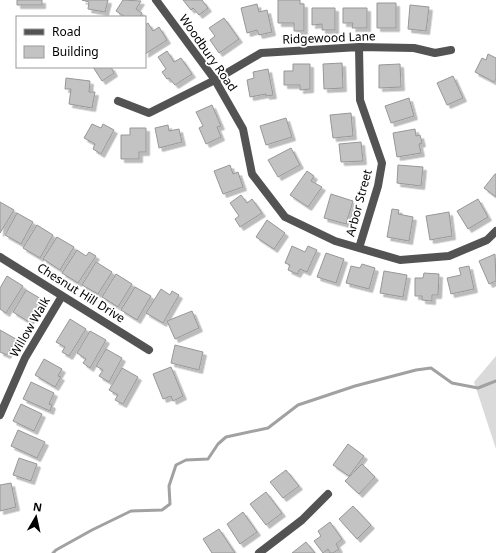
<svg xmlns="http://www.w3.org/2000/svg" width="496" height="553" font-family="'Noto Sans',sans-serif">
  <defs>
    <filter id="shadow"><feDropShadow dx="3.5" dy="3.5" stdDeviation="0" flood-color="#0004"/></filter>
  </defs>
  <rect width="100%" height="100%" fill="#fff"/>
  <path fill="#dadada" d="M496,356V449L474,382Z"/>
  <g fill="none" stroke-linecap="round" stroke-linejoin="round">
    <path stroke="#a1a1a1" stroke-width="3" d="M53,553L56,550L92,530L131,511L162,510L170,504L169,486L176,465L186,460L208,459L218,444L226,437L268,428L298,405L355,386L416,370L431,368L452,383L478,388L496,381"/>
  </g>
  <path fill="#c3c3c3" stroke="#979797" filter="url(#shadow)" d="M17,0H42V5H17Z
    M82,0H108L105,12L88,9L89,2Z
    M123,0L141,1L136,9L142,13L140,17H125L116,11Z
    M183,0H202L208,8L199,15L193,8L191,10Z
    M278,0H300V4H304V31H294V23H278Z
    M377,3H396V28H377Z
    M257,4L259,12L267,10L272,32L259,35L257,30L247,33L241,8Z
    M410,5L429,7L426,31L408,29Z
    M312,8H335V30H322V24L312,25Z
    M343,8H367V28H352L353,23H343Z
    M224,18L239,39L219,53L210,40L215,36L209,28Z
    M148,23L153,31L159,27L167,40L145,54V25Z
    M167,51L174,62L181,58L192,74L175,85L169,78L167,79L162,72L166,69L158,57Z
    M488,54L496,58V79L494,82L475,72L482,58L486,60Z
    M342,63L343,88L324,89L323,64Z
    M293,64H310V89L300,90V85H284V71H293Z
    M400,64L401,87L379,88V65Z
    M93,67H111L114,73L102,81Z
    M268,69L273,95L266,96V94L250,97L247,80L254,78L253,72Z
    M453,76L463,98L447,105L437,83Z
    M66,78L90,81L89,92H95L92,108L69,104L71,89H65Z
    M409,98L414,116L391,123L385,106Z
    M212,105L221,126L217,127L221,137L206,144L199,128L203,126L196,112Z
    M351,113L353,136L333,138L330,115Z
    M286,118L292,137L266,145L260,126Z
    M92,124L101,128L103,124L114,130L101,154L93,149L95,144L84,138Z
    M168,125L169,131L179,129L182,142L159,148L155,128Z
    M130,128H146V152H139V159H121V135H130Z
    M415,129L416,136L420,135L422,143L419,144L421,153L397,157L393,133Z
    M361,142L363,161L341,162L339,144Z
    M291,148L300,165L278,177L268,160Z
    M230,165L233,174L238,172L243,187L223,194L214,171Z
    M398,165L423,167L421,186L397,183Z
    M307,171L314,176L311,181L322,187L308,207L290,195Z
    M495,174H496V197L484,188Z
    M331,194L353,201L346,224L324,218Z
    M241,195L247,203L252,199L262,213L240,227L235,219L239,216L230,203Z
    M478,199L488,217L468,229L457,211Z
    M0,202L14,210L0,233Z
    M392,209L399,210L398,214L413,217L409,241L387,237Z
    M449,212L452,236L430,240L426,216Z
    M17,213L33,222L21,244L5,235Z
    M267,220L285,233L274,249L256,237Z
    M37,225L53,235L40,258L23,248Z
    M57,237L74,247L60,270L43,259Z
    M292,246L305,252L308,246L317,250L307,272L300,269L297,274L288,270L290,265L285,263Z
    M77,250L86,256L89,252L96,256L78,283L62,273Z
    M326,253L344,259L336,283L317,277Z
    M495,254L496,281L489,284L479,261Z
    M96,262L112,272L98,294L82,285Z
    M362,264L375,268L369,289L346,283L351,266L360,268Z
    M469,266L474,289L451,294L447,278L461,275L459,268Z
    M384,271L407,275L403,297L380,293Z
    M424,273L439,274L438,295H432V301L422,300V296H415V278H423Z
    M116,274L132,284L118,307L102,297Z
    M7,276L23,286L6,313L0,309V288Z
    M135,287L151,296L137,320L121,310Z
    M161,289L170,295L172,291L179,295L163,323L146,313Z
    M26,290L43,300L29,322L13,312Z
    M192,311L199,328L175,339L167,321Z
    M70,319L86,329L69,356L62,352L65,347L56,342Z
    M0,330L16,339L7,355L0,352Z
    M90,331L106,340L90,368L83,363L86,359L77,353Z
    M175,345L203,352L199,370L171,363Z
    M106,349L122,358L109,382L99,376L103,370L96,366Z
    M44,359L62,369L58,376L61,377L55,387L35,375Z
    M171,367L183,396L173,401L171,396L163,399L153,374Z
    M122,368L138,377L123,404L115,400L118,395L109,390Z
    M31,382L54,393L49,404L52,405L50,411L23,399Z
    M21,404L42,414L34,431L13,421Z
    M18,430L45,442L37,458L11,446Z
    M348,444L364,456L349,476L333,465Z
    M19,458L37,464L31,481L13,475Z
    M362,464L375,477L359,494L345,481Z
    M286,470L299,486L283,498L270,482Z
    M11,483L16,507L0,511V485Z
    M266,492L282,513L266,525L250,504Z
    M353,506L371,525L357,539L339,519Z
    M243,512L257,532L240,544L227,524Z
    M330,522L342,539L336,544L339,549L333,553H330L328,549L323,553L314,541L321,536L318,531Z
    M219,529L235,553H212L203,539Z
    M306,542L315,553H292Z"/>
  <g fill="none" stroke-linecap="round" stroke-linejoin="round">
    <path stroke="#535353" stroke-width="8" d="M156,0L215,80L243,129L252,174L285,217L335,241L400,260L449,256L487,240L496,231
      M359,47L360,100L382,163L378,186L359,248
      M118,101L149,113L215,80L261,53L359,47L414,48L435,53L451,50
      M0,257L149,350
      M0,415L25,358L62,296
      M259,553L302,520L328,494"/>
  </g>
  <g text-anchor="middle" stroke-width="3.5" stroke-linejoin="round" paint-order="stroke">
    <g font-size="12" fill="#000" stroke="#fff">
      <text transform="translate(329 38) rotate(-2)" y="4">Ridgewood Lane</text>
      <text transform="translate(208 53) rotate(55)" y="4">Woodbury Road</text>
      <text transform="translate(359 203) rotate(-75)" y="4">Arbor Street</text>
      <text transform="translate(81 293) rotate(32)" y="4">Chesnut Hill Drive</text>
      <text transform="translate(30 327) rotate(-60)" y="4">Willow Walk</text>
    </g>
  </g>
  <rect x="16" y="16" width="130" height="52" fill="#ffffff" stroke="#999999"/>
  <rect x="24" y="29" width="20" height="6" fill="#535353" stroke="#999999"/>
  <text x="52" y="36" font-size="12" fill="#000000">Road</text>
  <rect x="24" y="46" width="20" height="12" fill="#c3c3c3" stroke="#999999"/>
  <text x="52" y="56" font-size="12" fill="#000000">Building</text>
  <g transform="translate(36 517) rotate(9)" stroke="#ffffff" stroke-width="3" paint-order="stroke">
  <path d="M0-3L7 15L0 10L-7 15Z" fill="#000000"/>
  <text y="-6" font-size="11" font-weight="bold" text-anchor="middle" fill="#000000">N</text>
  </g>
</svg>
